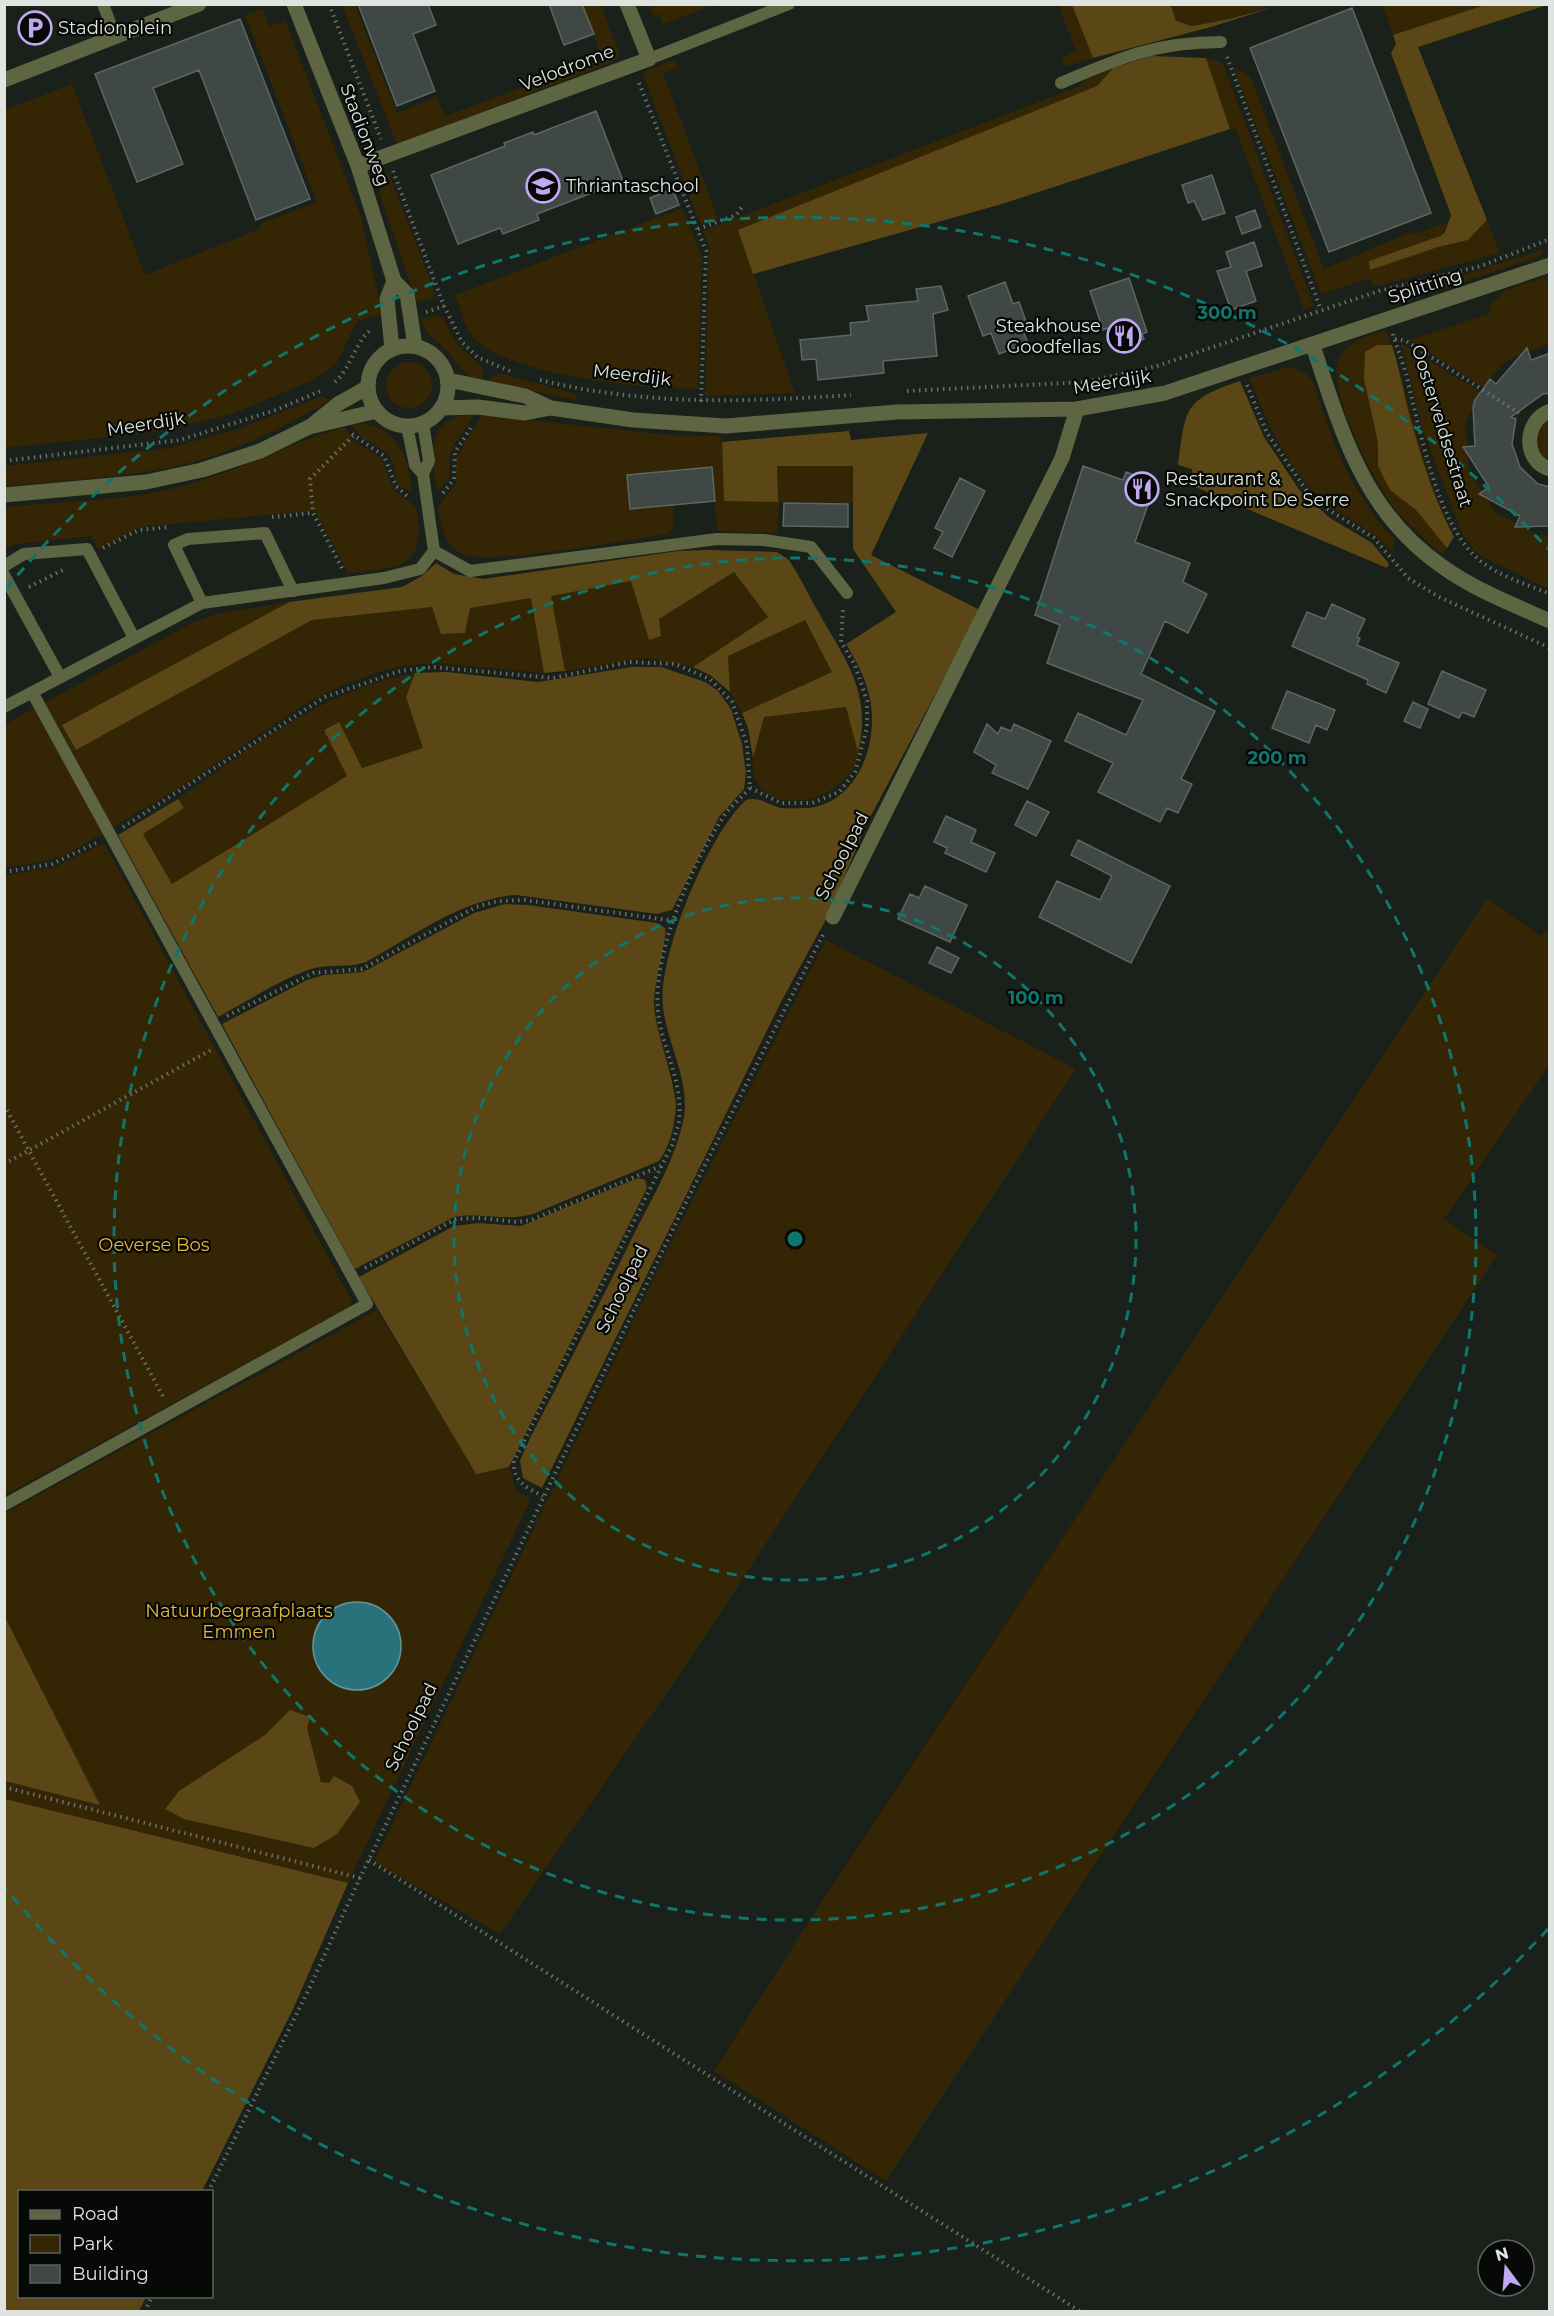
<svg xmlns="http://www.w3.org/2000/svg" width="1554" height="2316" font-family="Montserrat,sans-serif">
  <rect width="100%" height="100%" fill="#1a201a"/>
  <path fill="#342604" d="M342,5H355L397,113L437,97L445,116L603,58L582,5H601L620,56L608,64L397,144Z
    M649,5V4L715,5L663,24L659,14L653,16Z
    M1058,5H1072L1093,58L1068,66L1062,62L1063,57L1076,51Z
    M1112,5H1273L1225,20L1192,26Z
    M1382,5H1488L1393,35Z
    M263,9L269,27L285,20L361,217L382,314L357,321L337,363L330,369L313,380L232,414L164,431L5,448V110L72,84L145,275L260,229L259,224L317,202L245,15Z
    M1206,58L1222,62L1314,306L1304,310L1236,130L1230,129Z
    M674,60L679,67L663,73L718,219L701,226L642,72Z
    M1113,68L1097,86L738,230L795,393L705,396L709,247L703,231L1080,86L1087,79Z
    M1234,68L1250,76L1324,269L1411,232L1416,234L1450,221L1440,236L1370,261L1468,240L1487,220L1500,253L1374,287L1370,278L1321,294Z
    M388,171L435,293L433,298L417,302L379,193L381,181Z
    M682,208L702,257L698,389C644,388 516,377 476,340C464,329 461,310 455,295Z
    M1543,250L1542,255L1431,293L1434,287H1423Z
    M1549,276V344L1507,360L1489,380L1529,416L1410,340L1491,313L1489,306L1506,290Z
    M433,316L442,317L457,344L482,367L483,380C462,377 459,365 447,351C436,339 425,336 421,319Z
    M1386,331C1412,399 1420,472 1454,537L1443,555C1426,540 1410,527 1396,510C1375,484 1328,393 1338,362C1344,343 1369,334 1386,331Z
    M1401,343L1526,421L1475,401L1465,423L1469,471L1495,512L1538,535H1549V589L1487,559L1474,550L1462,533L1423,430Z
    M386 385a23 23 0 1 1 46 0a23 23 0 1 1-46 0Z
    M1289,367L1305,373L1312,380L1336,448L1350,478L1378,522L1395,540L1393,553C1374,530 1349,521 1327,503C1288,473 1268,422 1249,378Z
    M499,373L577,394L576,400L489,382L493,375Z
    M322,396L331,400C286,426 237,451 185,464C127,478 65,480 5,486V466L170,448L241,428Z
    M473,414C470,428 458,434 453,447C447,458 452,469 448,481L437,491C430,455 427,416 473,414Z
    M482,415L668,435L721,436L725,501L777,466H853V503L779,502L778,533L717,531L712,467L627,476L630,509L673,505L674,526L669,534C632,539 489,566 463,554C444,545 441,526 438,507L456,483V458Z
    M1549,420V460C1533,450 1535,430 1549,420Z
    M366,424C400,431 410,462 412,493L400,486C394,476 396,464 388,455C377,442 360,442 352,425Z
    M345,427L353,441L381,458L393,489L416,507C427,569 401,567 348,573L316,513L311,511L139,527L98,549L91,536L16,544L5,549V507C64,501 133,501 191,484C244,468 292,442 345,427Z
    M734,572L768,617L693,667L646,658L565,671L550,596L631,581L649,640L658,619Z
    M531,598L544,673L436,663L401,666L376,673L341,686L300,707L184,785L66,855L37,863L5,867V724L194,622L216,614L289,602L63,725L76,750L312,620L432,606L441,634L465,633L470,608Z
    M805,620L832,672L742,713L730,692L728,656Z
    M415,673L406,697L424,748L361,768L339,722L324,729L348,776L171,885L143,834L184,808L178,799C252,747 325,689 415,673Z
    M846,707C850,720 858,738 858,752C855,801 762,822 753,771C750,754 760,734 764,717Z
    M104,843L352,1301L349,1307L5,1495V875L55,867Z
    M1487,898L1541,936L1550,926L1549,1065L1444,1219L1497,1255L886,2181L714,2071L816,1910Z
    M826,940L1076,1069L691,1658L500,1934L374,1862L676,1232Z
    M377,1310L476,1474L509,1467L516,1490L531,1499L348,1883L5,1799L4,1781L99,1804L5,1617V1513Z"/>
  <path fill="#5b4715" d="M1149,4L1171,6L1176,21L1192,26L1225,20L1280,5L1211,27L1093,58L1072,5Z
    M1488,4L1547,5L1418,47L1487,220L1468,240L1438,247L1370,270L1369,261L1440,236L1445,232L1451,215L1391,53L1396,44L1393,35Z
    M1151,56L1206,58L1230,129L1002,204L753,274L738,230L1097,86L1113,68Z
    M1378,345H1392C1400,371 1404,396 1411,421C1422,460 1435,502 1454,537L1447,548L1416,510L1390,490L1378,466V442L1364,379L1365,352Z
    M1240,381L1264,437L1300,491L1330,518L1372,543L1389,564L1387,568L1193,486L1192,469L1178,465C1186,408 1183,400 1240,381Z
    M849,431L851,440L928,433L871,555L980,610L866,825L830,912L781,1002L542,1488L523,1478L520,1461C531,1433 547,1407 560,1380C585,1331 610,1283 634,1234C652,1198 674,1162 683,1122C692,1084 667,1044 663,1007C657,957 709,833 746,800C759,796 768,805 781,808C789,809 800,808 809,808C858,802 879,743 870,699C866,679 857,662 846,644L896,612L853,549V466H777L778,502L724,501L722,442Z
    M710,550L777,552L788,559C800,576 809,596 820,615C847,662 872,694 858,752L846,707L764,717L753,758L748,728L742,713L832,672L805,620L728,656L730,692L710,675L693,667L768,617L734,572L659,619L661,636L649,640L631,581L551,596L565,671L544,673L531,598L470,608L465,633L441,634L432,607L312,620L76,750L62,725L289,602L402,587L422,576L436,563L454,574L483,579L678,551Z
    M632,667H661L705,682L718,691L731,709L742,744L746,773L744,789L719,817L672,910L657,914L516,895C462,899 412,937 366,962C349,968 332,964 315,968C283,977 247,1002 218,1017L118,835L178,799L184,808L143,834L172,884L347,776L324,730L339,722L362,768L423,748L406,697L415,673L447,672L538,682Z
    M505,904L528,905L657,923L665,928C668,936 653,986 654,1005C657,1038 672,1070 676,1104C675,1123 671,1145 659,1161L533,1214C506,1222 481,1212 454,1217L355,1269L222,1024L307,980L324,975L363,972L474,913Z
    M638,1178L645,1180L647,1188L509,1467L476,1474L359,1277L454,1226L478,1223L521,1226Z
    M5,1617L100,1805L5,1781Z
    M290,1710L310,1717L307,1728L321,1782L329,1783L334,1776L352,1786L360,1802L337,1834L314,1848L184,1819L165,1809L179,1791L265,1735Z
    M5,1799L348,1883L294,2007L202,2191L20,2192V2296L146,2297L139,2311H5Z"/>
  <path fill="#29717b" stroke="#609499" stroke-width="1.5" d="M313 1646a44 44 0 1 1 88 0a44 44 0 1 1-88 0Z"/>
  <path fill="#3f4845" stroke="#5c6663" stroke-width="1.5" d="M358,4H428L436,25L413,34L435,91L397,106Z
    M549,4H582L594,34L564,45Z
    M1352,8L1431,213L1329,252L1250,48Z
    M240,19L310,199L256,220L199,70L153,88L183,164L137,182L95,74Z
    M596,111L623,181L537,214L539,220L503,234L500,228L458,244L431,175L505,146L504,143L533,132L534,135Z
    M1212,175L1225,213L1203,220L1194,201L1188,203L1182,185Z
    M673,189L679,205L656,214L650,198Z
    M1255,210L1261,227L1242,234L1236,217Z
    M1254,242L1262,266L1246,271L1256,301L1231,310L1217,271L1231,267L1226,252Z
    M1129,278L1147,332L1142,334L1144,339L1114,349L1108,328L1103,330L1090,291Z
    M1005,282L1013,304L1019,302L1027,324L1021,326L1028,343L999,354L991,333L983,336L968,296Z
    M941,286L948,310L933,314L937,356L883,361L884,373L818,380L816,359L802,360L800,340L851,335L850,323L869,321L866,306L918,301L916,289Z
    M1527,348L1531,360L1550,353V393L1543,394L1511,417L1516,419L1512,444L1520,467L1538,484L1550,487V526L1515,527L1520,516L1479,494L1489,487L1463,447L1475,446L1473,407L1475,400L1490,379L1496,384Z
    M1083,466L1123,480L1126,472L1153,482L1151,489L1153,490L1135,542L1190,563L1183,582L1207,594L1188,633L1165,621L1141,674L1215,711L1181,779L1192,784L1178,813L1167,808L1160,822L1098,792L1113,763L1065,741L1078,713L1126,735L1143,700L1047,663L1060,625L1035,615Z
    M712,467L715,501L630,509L627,475Z
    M960,478L985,491L952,557L934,548L943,532L935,528Z
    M784,503L848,504V527L783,526Z
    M1332,604L1365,619L1357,637L1360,638L1357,645L1399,663L1386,693L1367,684L1368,680L1292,646L1307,612L1325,619Z
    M1442,671L1486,690L1474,717L1462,712L1459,718L1428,704Z
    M1287,691L1335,710L1327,730L1316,725L1309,743L1272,728Z
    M1413,702L1428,709L1420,728L1404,721Z
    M987,724L998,734L1001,727L1011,731L1014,724L1051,741L1028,789L992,773L996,765L974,752Z
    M1027,801L1049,812L1036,836L1015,825Z
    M946,816L976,830L971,842L995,853L986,872L945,853L947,848L934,842Z
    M1078,840L1170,886L1131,963L1039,917L1057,881L1100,900L1112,876L1071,855Z
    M925,886L967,905L950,942L898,919L910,894L919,898Z
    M937,947L959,958L951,973L929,963Z"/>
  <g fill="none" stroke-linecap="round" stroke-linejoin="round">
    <path stroke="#6b706b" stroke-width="4" stroke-dasharray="1.5 4.5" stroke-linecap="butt" d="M329,4L381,139
      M1227,57L1321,310
      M639,83L706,251L701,402
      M393,171L444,306L462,342L477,357L512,372
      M698,229L736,215L742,207
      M426,312L444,306
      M1393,334C1397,348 1402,360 1406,374C1419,425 1436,521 1476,557C1495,575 1526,584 1550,594
      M1395,339L1406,341L1519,413
      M540,380C647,406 742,402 851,395
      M335,382C350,370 358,335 373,329
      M1247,385L1267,433L1313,500L1374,538L1408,578L1439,597L1550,648
      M907,391L1086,382L1157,366L1379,291L1481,266L1550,239
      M352,434L384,456L396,486L408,497
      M4,461L180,440L276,410L323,390
      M443,493L454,479L455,452L472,426
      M272,517L313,513
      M103,548L139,530L169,527
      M342,568L313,513L310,479L353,436
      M29,587L65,569
      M750,788L781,803H812L839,792L855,772L867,727V701L855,665L841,642L843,610
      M123,827L325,697L400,671L433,667L553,678L629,662L675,664L710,679L732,702L747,744L750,788C741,798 729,807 722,819C691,866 652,954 658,1012C662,1048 683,1081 679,1119C679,1127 674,1136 672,1145L514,1461C512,1481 527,1488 543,1496
      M4,872L52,864L96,843
      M227,1016L313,973L362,969L476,907L498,901L525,900L675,921
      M4,1105L164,1398
      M4,1164L211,1050
      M365,1268L456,1219L482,1218L516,1222L531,1220L661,1166
      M4,1787L360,1878
      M369,1860L1081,2312
      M208,2192L308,1991L360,1878L688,1198L825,931
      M145,2312L152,2296"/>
    <path stroke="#5e6542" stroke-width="12" d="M103,4L115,36
      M649,59L789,4
      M1061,83C1120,58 1156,42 1221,42
      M407,426L415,465L423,474
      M434,551L470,571L717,539L764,540L811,547L847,593
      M4,566L24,554L87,549L134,638
      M4,575L60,677
      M202,603L174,545L188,539L265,533L293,591
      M4,707L202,603L384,578L420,569L434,551L423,474L429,461L423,423
      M4,1505L367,1304L32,692"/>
    <path stroke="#5e6542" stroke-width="15" d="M4,80L199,4
      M358,166L649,59L627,4
      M1550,411C1524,420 1522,461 1550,469
      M312,425L338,404L368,387
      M4,495L146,482L202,470L260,451L309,427L377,411
      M833,917L1062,458L1077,409"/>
    <path stroke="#5e6542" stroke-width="15" d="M294,4L358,166L394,281L407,294L415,346
      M1313,346C1342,432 1363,512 1443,567C1475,590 1514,605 1550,621
      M368 386a40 40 0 1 1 80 0a40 40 0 1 1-80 0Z
      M392,349L387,299L394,281
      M448,380L525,396L551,408L633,420L726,426L897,412L1077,409L1165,393L1550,265
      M441,408L478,407L525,413L551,408"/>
  </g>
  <g fill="none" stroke="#0f766e" stroke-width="3" stroke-dasharray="10 8">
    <circle cx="795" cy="1239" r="341"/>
    <circle cx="795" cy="1239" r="681"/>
    <path d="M1548 1929A1022 1022 0 0 1 6 1889M6 589A1022 1022 0 0 1 1548 549"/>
  </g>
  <defs>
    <g id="parking-ring" transform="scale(1.725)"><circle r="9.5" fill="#070907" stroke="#c1a8f3" stroke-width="1.5"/><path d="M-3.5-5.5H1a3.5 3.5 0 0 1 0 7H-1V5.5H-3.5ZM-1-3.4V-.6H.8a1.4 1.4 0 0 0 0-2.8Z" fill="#c1a8f3"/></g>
    <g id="school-ring" transform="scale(1.725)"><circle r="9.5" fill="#070907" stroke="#c1a8f3" stroke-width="1.5"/><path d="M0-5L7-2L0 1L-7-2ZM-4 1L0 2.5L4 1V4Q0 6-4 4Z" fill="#c1a8f3"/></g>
    <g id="restaurant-ring" transform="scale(1.725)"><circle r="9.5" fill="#070907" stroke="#c1a8f3" stroke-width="1.5"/><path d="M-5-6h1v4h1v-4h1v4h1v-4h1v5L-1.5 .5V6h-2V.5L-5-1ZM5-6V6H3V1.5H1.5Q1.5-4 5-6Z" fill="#c1a8f3"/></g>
  </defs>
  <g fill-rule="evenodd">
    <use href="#parking-ring" x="35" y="28"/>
    <use href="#school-ring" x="543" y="186"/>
    <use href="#restaurant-ring" x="1124" y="336"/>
    <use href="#restaurant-ring" x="1142" y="489"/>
  </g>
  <g text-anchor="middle" stroke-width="4.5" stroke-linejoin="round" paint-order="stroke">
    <g font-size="18" fill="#e0e4e0" stroke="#070907" text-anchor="start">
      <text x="58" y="34">Stadionplein</text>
      <text x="566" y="192">Thriantaschool</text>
      <text x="1101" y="332" text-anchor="end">Steakhouse<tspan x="1101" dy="21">Goodfellas</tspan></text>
      <text x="1165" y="485">Restaurant &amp;<tspan x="1165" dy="21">Snackpoint De Serre</tspan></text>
    </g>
    <g font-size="18" fill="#e0e4e0" stroke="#070907">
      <text transform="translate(567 68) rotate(-21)" y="6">Velodrome</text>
      <text transform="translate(365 135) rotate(69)" y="6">Stadionweg</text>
      <text transform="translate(1425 286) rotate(-18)" y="6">Splitting</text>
      <text transform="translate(632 375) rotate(7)" y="6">Meerdijk</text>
      <text transform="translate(1112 382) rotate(-9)" y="6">Meerdijk</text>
      <text transform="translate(146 424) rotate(-9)" y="6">Meerdijk</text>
      <text transform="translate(1442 426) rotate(73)" y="6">Oosterveldsestraat</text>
      <text transform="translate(842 856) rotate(-63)" y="6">Schoolpad</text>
      <text transform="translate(622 1289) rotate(-64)" y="6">Schoolpad</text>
      <text transform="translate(411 1727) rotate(-64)" y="6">Schoolpad</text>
    </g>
    <g font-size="18" fill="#eab836" stroke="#070907">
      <text x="154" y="1251">Oeverse Bos</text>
      <text x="239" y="1617">Natuurbegraafplaats<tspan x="239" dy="21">Emmen</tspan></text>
    </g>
  </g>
  <circle cx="795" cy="1239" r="9" fill="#0f766e" stroke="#070907" stroke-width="3"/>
  <g font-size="18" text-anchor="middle" font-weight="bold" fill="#0f766e" stroke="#070907" stroke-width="4.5" stroke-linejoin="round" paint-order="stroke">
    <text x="1227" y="319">300 m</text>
    <text x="1277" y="764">200 m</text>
    <text x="1036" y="1004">100 m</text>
  </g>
  <rect width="1554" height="2316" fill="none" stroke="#e0e4e0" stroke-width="12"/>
  <rect x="18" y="2190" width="195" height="108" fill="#070907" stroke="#5e615e" stroke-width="1.5"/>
  <rect x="30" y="2210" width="30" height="9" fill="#5e6542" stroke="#5e615e" stroke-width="1.5"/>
  <text x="72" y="2220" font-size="18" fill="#e0e4e0">Road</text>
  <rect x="30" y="2235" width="30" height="18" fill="#342604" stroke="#5e615e" stroke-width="1.5"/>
  <text x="72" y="2250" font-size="18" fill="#e0e4e0">Park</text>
  <rect x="30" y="2265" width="30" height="18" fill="#3f4845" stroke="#5e615e" stroke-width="1.5"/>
  <text x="72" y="2280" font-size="18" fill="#e0e4e0">Building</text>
  <g transform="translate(1506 2268) rotate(344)"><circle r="28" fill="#070907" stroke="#5e615e" stroke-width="1.5"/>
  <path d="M0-4.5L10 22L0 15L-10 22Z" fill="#c1a8f3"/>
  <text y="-9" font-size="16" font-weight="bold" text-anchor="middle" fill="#e0e4e0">N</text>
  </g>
</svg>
